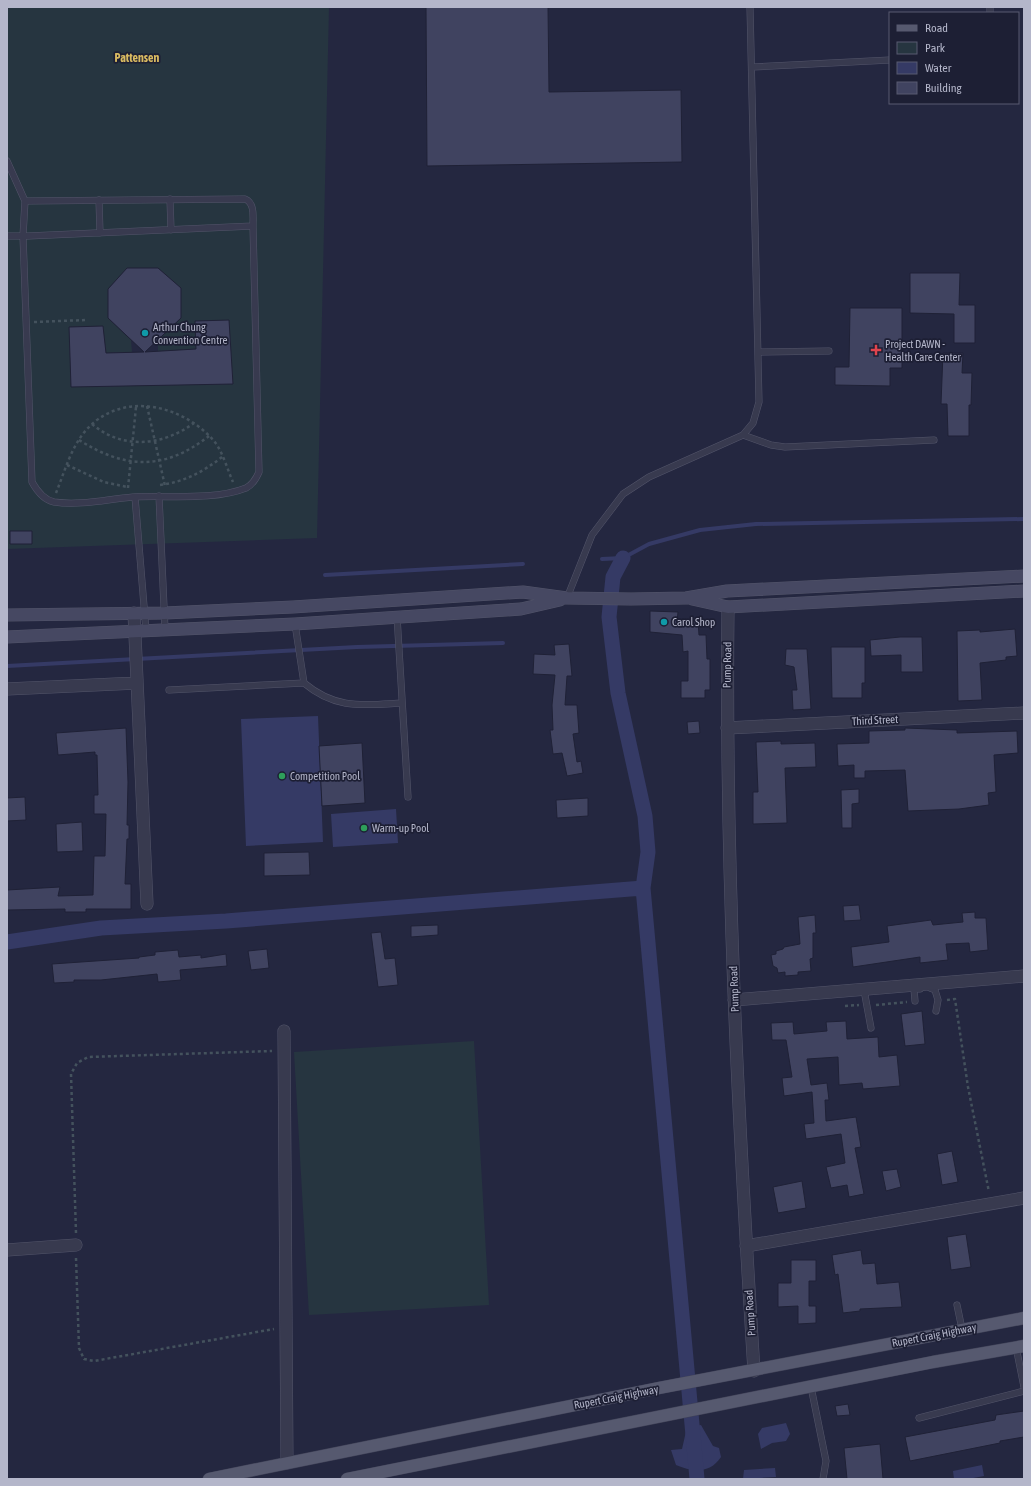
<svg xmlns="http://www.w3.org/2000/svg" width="1031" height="1486" font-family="'Asap Condensed',sans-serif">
  <rect width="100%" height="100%" fill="#242740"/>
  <path fill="#263540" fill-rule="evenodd" d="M7,7H329L317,538L7,549ZM158,268L180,288L181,318L158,340V351L196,349L195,321L229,320L232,384L71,387L69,327L103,326L106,353L132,352L131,340L108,318V289L127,269Z
    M474,1041L489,1305L309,1315L294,1052Z"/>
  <path fill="#353a65" d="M318,716L323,842L246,846L241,719Z
    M396,809L398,843L333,847L331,814Z
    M786,1423L790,1434L786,1441L772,1443L761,1449L758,1434L762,1428Z
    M701,1425L713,1446L719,1448L721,1457C710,1474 692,1472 676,1465L671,1450L682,1449L687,1427Z
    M982,1465L984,1476L968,1479H954L953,1471Z
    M775,1468L776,1477L743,1479L744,1470Z"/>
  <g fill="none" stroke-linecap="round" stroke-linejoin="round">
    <path stroke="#353a65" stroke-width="4" d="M602,559L623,558L649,544L700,530L756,524L1024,519
      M325,575L523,564
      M7,666L357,647L503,643"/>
    <path stroke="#353a65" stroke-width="15" d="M623,558L613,577L609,617L618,693L645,816L648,852L643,888L697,1479
      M7,942L101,928L226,921L643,888"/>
  </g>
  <path fill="#404360" stroke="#1f2136" d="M426,7H548L549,92L681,90L682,162L427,166Z
    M127,268H158L181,288V318L145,352L196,349L195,321L229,320L233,384L71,387L69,327L103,326L106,353L144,352L108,318V289Z
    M910,273H960L959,305H975V343H954V314L910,313Z
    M850,308H902V368H890V386L835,385V367H849Z
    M943,353H963L962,373H972L971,405H969V436H948L947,404H941Z
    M10,531H32V544H10Z
    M650,611L678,612L677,622L698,620L699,635H706L707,659H710V690H705V698H681V681H688V651L683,652L682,635L650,632Z
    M1015,629L1017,656L1006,657V660L980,663L982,700L958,701L957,631L980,630V632Z
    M900,637H922L923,672H901V655L871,656L870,640Z
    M569,644L572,676H567L565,705H577L579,733L573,734L577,762L581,761L583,773L567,776L562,753L553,754L550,730H553L552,705L555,675L533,674L534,654L555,655L554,645Z
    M831,647H865V683H862V698H832Z
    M786,649H807L811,709L793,710L792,690H797L794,667L785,665Z
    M699,721L700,733L688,734L687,722Z
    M126,728L128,782L127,825H129V839H127L125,884H131V909H86V912H65V909L7,910V890L60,887L58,896L93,895L94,856H105L106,814H94V795H98L97,755H95V752L58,755L56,733Z
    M905,728L957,730V733L1017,731L1018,753L994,755L996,792L988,793L989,805L959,809L908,811L905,770L865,771V778H854V765L838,766L837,744L869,743V731L905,730Z
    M781,741V744L815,743L816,767L785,768L787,823L753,824V792H758L756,742Z
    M362,743L365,803L322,806L319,746Z
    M859,789V803L852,804V828H842L841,790Z
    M25,797L26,820L7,821V798Z
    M588,798V816L557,818L556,800Z
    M82,822L83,851L57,852L56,824Z
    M309,852L310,875L264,876V853Z
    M859,905L861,920L844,921L843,906Z
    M975,912V918H986L988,950L970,952L969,943L946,944L948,960L920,963V957L853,967L851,947L889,942L887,926L931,920L933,925L963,922L962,913Z
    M815,915L816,933H813V958L810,959L811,971L798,972V975L785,976V972L778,973L777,968L773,966L771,955L776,954V951L783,949L784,947L800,944L798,917Z
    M438,925V935L411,937V926Z
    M381,932L385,959L395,958L398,985L378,987L371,933Z
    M267,949L269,968L251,970L248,951Z
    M178,950L179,957L201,955V958L226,954L227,966L180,970L181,980L158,982L157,974L101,980H74V982L54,983L52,964L139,958V957L155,955V952Z
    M922,1011L925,1044L905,1046L901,1014Z
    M846,1021L847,1039L878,1037L879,1057L897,1055L900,1086L863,1089L862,1083L839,1085L838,1057L807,1059L811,1085L827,1083L829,1100H825L826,1121L856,1117L861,1147L855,1148L864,1194L849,1197L847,1185L831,1188L826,1167L845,1163L841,1134L806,1139L804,1124L814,1123L812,1092L784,1096L782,1078L792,1077L786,1040H772L771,1023L793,1022L794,1034L827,1031L826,1022Z
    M952,1151L958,1182L942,1185L937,1154Z
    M897,1169L901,1187L886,1191L882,1171Z
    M802,1181L806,1208L778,1213L773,1187Z
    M966,1234L971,1267L951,1270L947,1237Z
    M861,1250L863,1264L875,1263L877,1284L899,1282L902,1307L860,1309V1311L843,1313L838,1274L835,1275L832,1255Z
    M791,1260H816V1281H809V1306H816V1323L798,1324V1306L778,1307V1283H791Z
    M848,1404L850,1415L837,1416L835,1406Z
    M1024,1411V1437L1000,1441V1443L910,1461L905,1437L995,1420L996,1415Z
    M880,1444L883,1479H847L844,1448Z"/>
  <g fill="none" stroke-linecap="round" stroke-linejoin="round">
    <g stroke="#53556a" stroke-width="7">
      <path id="service" d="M990,7V13
        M752,67L890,60
        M7,161L25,201
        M170,199L171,230
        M99,200L100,233
        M7,236H28L253,226L259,472C256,479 252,485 246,488C213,501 168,495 133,497C108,499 80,506 54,502C44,500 37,491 32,482L23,236L25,201L245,199C255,203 253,217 253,226
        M758,352L829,351
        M743,435L771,445L785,447L934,440
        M159,496L165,629
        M135,497L146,630
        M567,598L592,535L623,494L649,477L743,435L753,423L759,402L750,7
        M397,616L408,797
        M295,624L304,683C336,710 364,705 402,703
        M169,690L304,683
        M930,985V988L935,990L938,1000L936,1011
        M864,990L871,1028
        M915,1001L914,989H920
        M957,1305L962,1329
        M1016,1347L1024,1387
        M811,1387L826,1461L823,1479
        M919,1418L1024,1391"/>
    </g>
    <g stroke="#53556a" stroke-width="13">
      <path id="minor" d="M728,607C725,862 738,1116 754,1371
        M134,613L147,904
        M7,689L137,683
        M727,728L1024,713
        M734,1000L1024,976
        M284,1031L287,1463
        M746,1246L1024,1198
        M7,1250L76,1245"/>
    </g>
    <g stroke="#53556a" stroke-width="13">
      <path id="secondary" d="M692,599L728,607L1024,591
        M7,615L165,613L293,607L523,592L567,598L631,599L686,598L727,591L1024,576
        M7,637L295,624L521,609L560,600"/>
    </g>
    <g stroke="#414358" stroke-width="13">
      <path id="primary" d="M209,1479L659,1388L1024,1318
        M347,1479L933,1362L1024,1346"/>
    </g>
    <path stroke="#44525d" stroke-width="2.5" stroke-dasharray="3 3" stroke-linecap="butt" d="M34,322L86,320
      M147,406L165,486
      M92,424C122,450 163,446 194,423
      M79,440C125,469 164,471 209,436
      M67,465L104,482L127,487
      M160,485C184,482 203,472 222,457
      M128,488L136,407
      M56,493C65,471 72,443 90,426C126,391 184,406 214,441C222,450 228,471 233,482
      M947,1000L955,999L968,1087L989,1192
      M876,1005L907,1002
      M845,1006L859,1005
      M76,1233L71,1074L77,1063L88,1057L272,1051
      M76,1258L79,1348L84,1359L94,1361L274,1329"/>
    <use href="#service" stroke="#383a4f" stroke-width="6"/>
    <use href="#minor" stroke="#383a4f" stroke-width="12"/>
    <use href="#secondary" stroke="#464862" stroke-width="12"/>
    <use href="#primary" stroke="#56596f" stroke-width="12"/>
  </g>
  <g fill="#0f9aa8" stroke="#1d1f34" stroke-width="1.5">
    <circle cx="145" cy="333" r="4"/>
    <circle cx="664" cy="622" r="4"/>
  </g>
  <path fill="#e0444e" stroke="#1d1f34" stroke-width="1.5" d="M874 344h4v4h4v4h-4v4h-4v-4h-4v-4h4z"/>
  <g fill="#2e9e5b" stroke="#1d1f34" stroke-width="1.5">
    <circle cx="282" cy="776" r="4"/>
    <circle cx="364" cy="828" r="4"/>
  </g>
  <g text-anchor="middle" stroke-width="3.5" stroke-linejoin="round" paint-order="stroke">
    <g font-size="11" fill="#b4b6ca" stroke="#1d1f34" text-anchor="start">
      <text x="153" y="331">Arthur Chung<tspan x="153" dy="13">Convention Centre</tspan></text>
      <text x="885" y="348">Project DAWN -<tspan x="885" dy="13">Health Care Center</tspan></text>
      <text x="672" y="626">Carol Shop</text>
      <text x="290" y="780">Competition Pool</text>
      <text x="372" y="832">Warm-up Pool</text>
    </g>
    <g font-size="11" fill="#b4b6ca" stroke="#1d1f34">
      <text transform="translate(727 665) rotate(-89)" y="4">Pump Road</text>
      <text transform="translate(875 720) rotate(-3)" y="4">Third Street</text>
      <text transform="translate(734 989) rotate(-92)" y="4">Pump Road</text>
      <text transform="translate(750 1313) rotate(-94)" y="4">Pump Road</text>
      <text transform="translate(934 1335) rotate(-11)" y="4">Rupert Craig Highway</text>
      <text transform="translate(616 1397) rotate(-11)" y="4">Rupert Craig Highway</text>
    </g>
    <g font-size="12" font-weight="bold" fill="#d8ba61" stroke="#1d1f34">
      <text x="137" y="62">Pattensen</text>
    </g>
  </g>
  <rect width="1031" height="1486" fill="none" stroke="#b4b6ca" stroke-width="16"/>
  <rect x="889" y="12" width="130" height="92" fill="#1d1f34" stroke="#595b70"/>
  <rect x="897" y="25" width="20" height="6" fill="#56596f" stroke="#595b70"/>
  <text x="925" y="32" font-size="12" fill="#b4b6ca">Road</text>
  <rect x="897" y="42" width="20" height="12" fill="#263540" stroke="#595b70"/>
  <text x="925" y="52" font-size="12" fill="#b4b6ca">Park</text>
  <rect x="897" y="62" width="20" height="12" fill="#353a65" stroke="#595b70"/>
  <text x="925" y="72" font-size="12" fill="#b4b6ca">Water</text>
  <rect x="897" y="82" width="20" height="12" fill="#404360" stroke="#595b70"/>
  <text x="925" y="92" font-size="12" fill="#b4b6ca">Building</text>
</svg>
